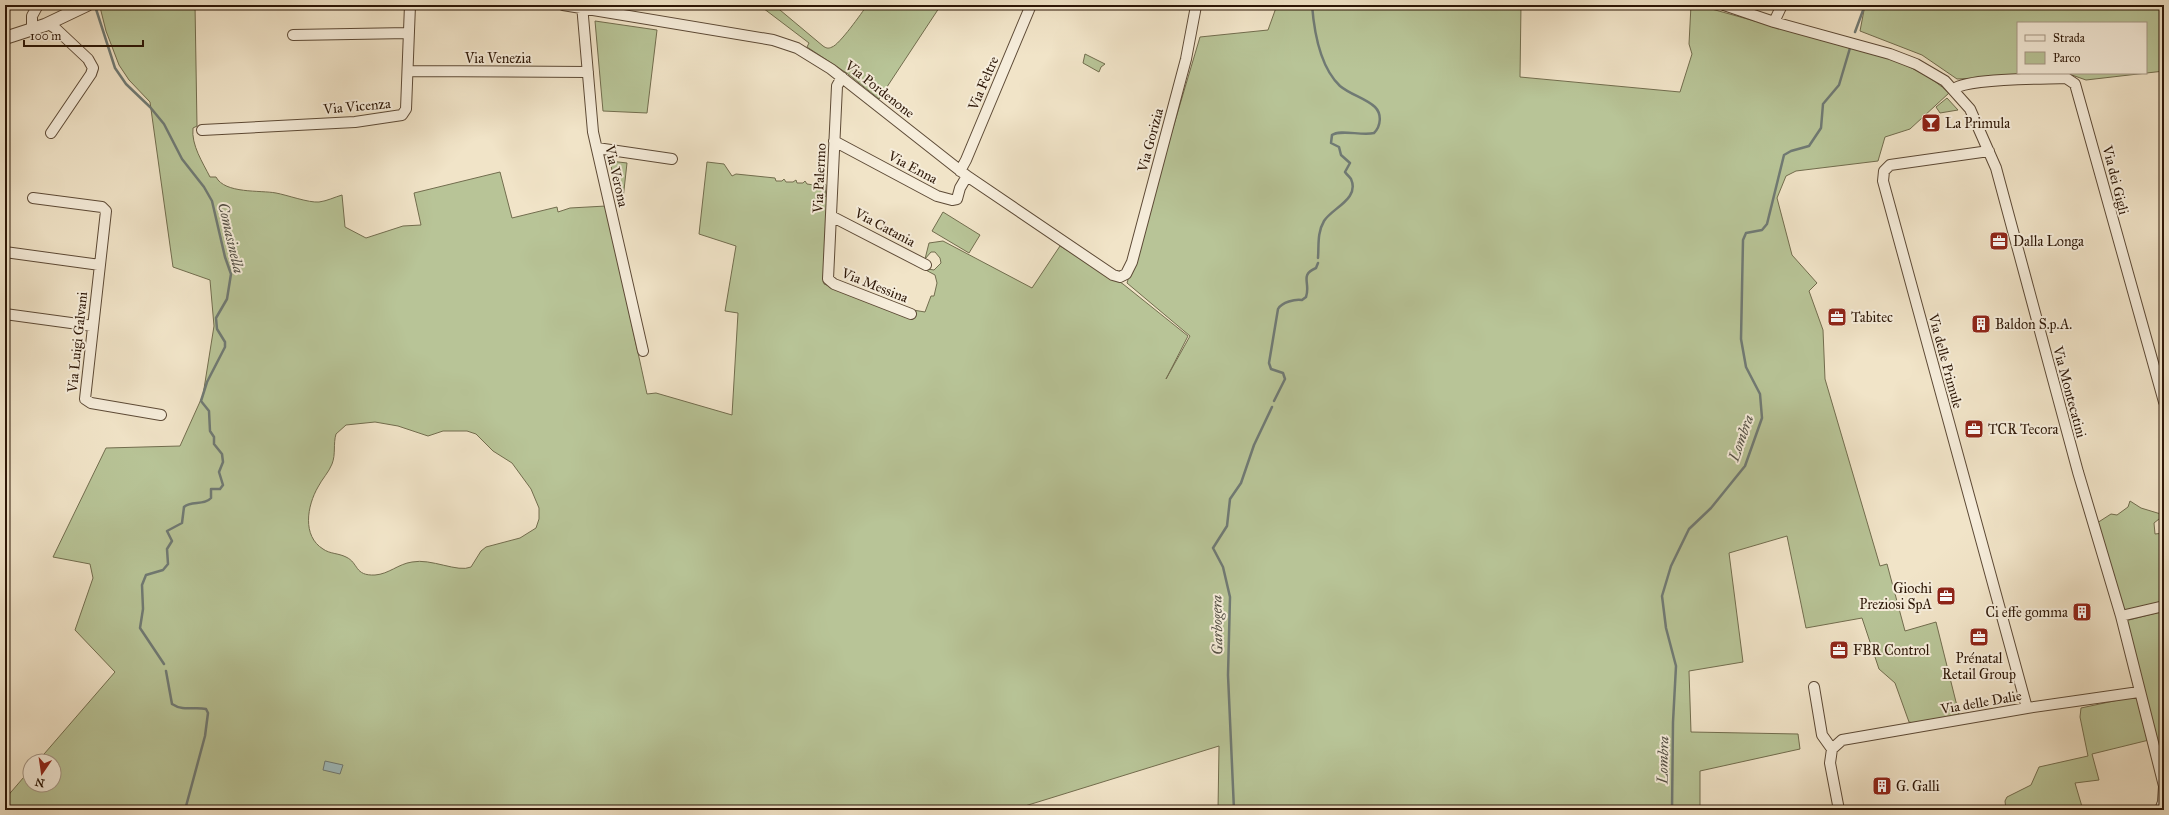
<svg xmlns="http://www.w3.org/2000/svg" width="2169" height="815" font-family="'IM FELL Great Primer',serif">
  <rect width="100%" height="100%" fill="#f1e4c8"/>
  <filter id="stains"><feTurbulence type="fractalNoise" baseFrequency=".005" numOctaves="4"/><feColorMatrix values="0 0 0 0 .2 0 0 0 0 .09 0 0 0 0 .02 0 0 0 .5 -.17"/></filter>
  <radialGradient id="worn" r=".72"><stop offset=".6" stop-color="#630" stop-opacity="0"/><stop offset="1" stop-color="#630" stop-opacity=".3"/></radialGradient>
  <path fill="#b8c497" stroke="#726d4e" fill-rule="evenodd" d="M105,5H195L197,126L193,128C191,145 203,163 210,177H216C225,194 260,190 276,193C287,195 309,203 319,202C327,201 335,197 342,195L345,227L366,238L403,226L421,225L414,193L500,172L512,218L557,207L558,212L570,208L606,206L647,394L656,393L732,415L738,313L725,311L736,246L699,234L707,162L724,164L732,176L736,174L775,178L776,181H782L784,179L786,182H793L796,180L797,183H803L805,181L807,184L814,185L815,182L826,185L825,196L828,197L824,284L908,315L913,310L925,312L931,296H934L937,283L935,275L922,268L934,270L941,263L940,258L935,252H931L925,259L929,243L943,241L1032,288L1060,246L1123,284L1188,336L1166,379L1190,336L1127,283L1200,37L1268,30L1277,5H1521L1520,77L1680,92L1692,54L1689,44L1691,5H1706L1708,8L1891,59C1913,68 1932,77 1949,93L1910,129L1885,137L1878,161L1796,171L1786,176L1777,198L1792,255L1817,283L1809,291L1823,330L1825,379L1880,566L1887,564L1905,631L1936,622L1959,714L1918,724L1909,722L1895,683L1879,669L1862,618L1806,628L1787,536L1729,553L1743,662L1689,671L1691,732L1798,734L1800,749L1700,771V810H1218L1219,746L1012,810H5V799L30,770V785H54V761H38L115,672L75,630L93,578L90,564L53,557L106,448L180,446L203,395L214,326L210,280L173,267L150,102L129,80L119,65L106,31L100,7ZM375,422L398,426L428,436L443,431H467L476,434L493,451L512,463L531,489L539,508V519L536,528L520,538L486,547L481,551L471,567C458,573 431,558 412,562C398,564 389,574 375,575C354,576 359,563 346,557C338,553 330,554 323,549C302,536 307,506 318,487C322,479 329,472 332,464C336,454 333,444 336,434L346,425Z
    M759,5H774L823,46C826,48 828,49 832,47C839,45 862,13 867,5H941L879,99L848,74L807,47L809,43Z
    M1865,5H2164V71L2086,80L2069,74L1957,79L1922,55L1860,31ZM2018,23H2146V73H2018Z
    M595,21L657,30L647,113L603,111Z
    M1085,54L1105,64L1101,67L1099,72L1083,63Z
    M1947,98L1958,110L1940,113L1936,107Z
    M610,161L627,163L622,208H620Z
    M943,212L980,235L969,253L932,231Z
    M2130,501L2141,508L2164,515L2154,523L2155,534L2164,533V603L2130,611L2121,610L2097,523L2111,514L2117,515L2128,507Z
    M2164,611V758L2154,732L2125,621Z
    M2137,696L2149,740L2092,754L2099,780L2075,783L2083,810H2006L2005,801L2007,797L2031,785L2039,767L2088,756L2080,717L2081,708Z"/>
  <path fill="#9ebcbe" stroke="#707a74" d="M325,761L343,765L340,774L323,770Z"/>
  <g fill="none" stroke-linecap="round" stroke-linejoin="round">
    <path stroke="#707a74" stroke-width="2.5" d="M1312,5C1314,31 1320,67 1340,86C1351,95 1365,98 1375,107C1382,114 1381,126 1374,133C1362,136 1340,129 1332,135L1331,143L1339,147L1341,155L1350,163L1345,172C1347,175 1349,176 1351,179C1360,199 1332,208 1324,221C1317,233 1319,245 1318,258
      M96,9L115,68L126,84L150,107L164,124L182,159L204,187L212,201L225,257L231,274L227,299L216,318L217,329L225,342V347L207,382L201,401L209,411L210,431L214,437V444L222,454L223,462L219,472L223,485L220,489H211V498C204,506 191,500 184,507L182,523L167,531L172,541L167,549L168,564L163,570L146,575L142,585L143,609L140,628L164,664
      M1855,32L1865,5
      M1274,401L1285,379L1283,373L1271,369L1269,363L1278,309C1282,302 1295,299 1302,300L1306,297C1311,283 1299,275 1316,268L1318,263
      M166,671L172,704C184,712 194,706 206,709L208,713L205,736L185,810
      M1234,810L1228,675L1230,597L1223,567L1213,548L1227,526L1230,499L1241,483L1254,445L1272,407
      M1672,810L1673,722L1676,666L1666,628L1662,596L1671,566L1689,529L1711,508L1745,466L1762,418L1760,394L1746,367L1741,339L1743,240L1746,233L1762,230L1767,224L1784,155L1791,151L1809,146L1821,128L1823,104L1839,85L1850,48"/>
    <g stroke="#5d4a36" stroke-width="12">
      <path id="minor" d="M563,5L773,40L797,48L831,69L967,176L1113,275L1120,277L1126,274L1132,262L1186,59L1196,6
        M582,5L593,132L643,351
        M1724,5L1774,22L1890,54L1916,64L1945,81L1970,109L1996,168L2078,472L2121,616L2164,786L2163,802L2160,810
        M1774,22L1782,5
        M45,25H50L55,28L88,59L93,68L91,74L51,133
        M32,30V16L38,5
        M293,35L409,33
        M408,71L588,72
        M842,77L837,86L828,279L834,284L911,314
        M1954,89C1968,78 2044,79 2066,78L2075,84L2164,402
        M202,130L355,122L402,115L406,109L410,5
        M834,141L937,196L952,200L957,199L960,188L967,176
        M597,148L672,159
        M1989,151L1890,165L1884,171L1883,181L2027,708
        M960,171L966,160L1031,5
        M33,198L102,207L106,211L85,399L91,403L161,415
        M831,216L926,265
        M5,252L100,265
        M5,314L93,326
        M2121,616L2164,606
        M1814,687L1822,735L1832,749
        M1839,810L1830,763L1832,749L1842,740L2027,708L2139,692"/>
    </g>
    <g stroke="#5d4a36" stroke-width="14">
      <path id="tertiary" d="M5,38L45,25L87,5
        M2163,810L2164,809"/>
    </g>
    <use href="#minor" stroke="#f6eddb" stroke-width="10"/>
    <use href="#tertiary" stroke="#f6eddb" stroke-width="12"/>
  </g>
  <defs>
    <g id="bar-square" transform="scale(1)"><rect x="-9" y="-9" width="18" height="18" rx="4" fill="#8f2418" stroke="#f6eddb"/><path d="M-6-5H6L.8 .8V4.5H3.5V6h-7V4.5H-.8V.8Z" fill="#fff"/></g>
    <g id="office-square" transform="scale(1)"><rect x="-9" y="-9" width="18" height="18" rx="4" fill="#8f2418" stroke="#f6eddb"/><path d="M-6-3h4V-5.5h4V-3h4V5H-6ZM-1-4.5V-3h2v-1.5ZM-6 0V1H6V0Z" fill="#fff"/></g>
    <g id="building-square" transform="scale(1)"><rect x="-9" y="-9" width="18" height="18" rx="4" fill="#8f2418" stroke="#f6eddb"/><path d="M-4-6H4V6H1V3H-1V6H-4ZM-2.5-4.3h1.7v1.8h-1.7ZM.8-4.3h1.7v1.8H.8ZM-2.5-1h1.7V.8h-1.7ZM.8-1h1.7V.8H.8Z" fill="#fff"/></g>
  </defs>
  <g fill-rule="evenodd">
    <use href="#bar-square" x="1931" y="123"/>
    <use href="#office-square" x="1999" y="241"/>
    <use href="#office-square" x="1837" y="317"/>
    <use href="#building-square" x="1981" y="324"/>
    <use href="#office-square" x="1974" y="429"/>
    <use href="#office-square" x="1946" y="596"/>
    <use href="#building-square" x="2082" y="612"/>
    <use href="#office-square" x="1979" y="637"/>
    <use href="#office-square" x="1839" y="650"/>
    <use href="#building-square" x="1882" y="786"/>
  </g>
  <g text-anchor="middle" stroke-width="4" stroke-linejoin="round" paint-order="stroke">
    <g font-size="14" fill="#2c1606" stroke="#f6eddb">
      <text x="498" y="63">Via Venezia</text>
      <text transform="translate(983 83) rotate(-67)" y="5">Via Feltre</text>
      <text transform="translate(880 89) rotate(38)" y="5">Via Pordenone</text>
      <text transform="translate(357 106) rotate(-5)" y="5">Via Vicenza</text>
      <text transform="translate(1150 140) rotate(-75)" y="5">Via Gorizia</text>
      <text transform="translate(913 167) rotate(28)" y="5">Via Enna</text>
      <text transform="translate(617 176) rotate(77)" y="5">Via Verona</text>
      <text transform="translate(819 178) rotate(-87)" y="5">Via Palermo</text>
      <text transform="translate(2116 180) rotate(76)" y="5">Via dei Gigli</text>
      <text transform="translate(885 227) rotate(28)" y="5">Via Catania</text>
      <text transform="translate(875 285) rotate(22)" y="5">Via Messina</text>
      <text transform="translate(77 342) rotate(-84)" y="5">Via Luigi Galvani</text>
      <text transform="translate(1946 361) rotate(75)" y="5">Via delle Primule</text>
      <text transform="translate(2070 392) rotate(75)" y="5">Via Montecatini</text>
      <text transform="translate(1981 702) rotate(-10)" y="5">Via delle Dalie</text>
    </g>
    <g font-size="14" fill="#2c1606" stroke="#f6eddb" text-anchor="start">
      <text x="1945" y="128">La Primula</text>
      <text x="2013" y="246">Dalla Longa</text>
      <text x="1851" y="322">Tabitec</text>
      <text x="1995" y="329">Baldon S.p.A.</text>
      <text x="1988" y="434">TCR Tecora</text>
      <text x="1932" y="593" text-anchor="end">Giochi<tspan x="1932" dy="16">Preziosi SpA</tspan></text>
      <text x="2068" y="617" text-anchor="end">Ci effe gomma</text>
      <text x="1853" y="655">FBR Control</text>
      <text x="1979" y="663" text-anchor="middle">Prénatal<tspan x="1979" dy="16">Retail Group</tspan></text>
      <text x="1896" y="791">G. Galli</text>
    </g>
    <g font-size="15" font-style="italic" fill="#545046" stroke="#f6eddb">
      <text transform="translate(231 238) rotate(77)" y="5">Comasinella</text>
      <text transform="translate(1741 438) rotate(-71)" y="5">Lombra</text>
      <text transform="translate(1217 625) rotate(-91)" y="5">Garbogera</text>
      <text transform="translate(1663 760) rotate(-89)" y="5">Lombra</text>
    </g>
  </g>
  <rect width="2169" height="815" fill="none" stroke="#f1e4c8" stroke-width="20"/>
  <rect x="6" y="6" width="2157" height="803" fill="none" stroke="#2c1606" stroke-width="2"/>
  <rect x="10" y="10" width="2149" height="795" fill="none" stroke="#2c1606"/>
  <rect x="2017" y="22" width="130" height="52" fill="#f6eddb" stroke="#a59786"/>
  <rect x="2025" y="35" width="20" height="6" fill="#f6eddb" stroke="#a59786"/>
  <text x="2053" y="42" font-size="12" fill="#2c1606">Strada</text>
  <rect x="2025" y="52" width="20" height="12" fill="#b8c497" stroke="#a59786"/>
  <text x="2053" y="62" font-size="12" fill="#2c1606">Parco</text>
  <g transform="translate(42 773) rotate(193)"><circle r="19" fill="#f6eddb" stroke="#a59786"/>
  <path d="M0-3L7 15L0 10L-7 15Z" fill="#8f2418"/>
  <text y="-6" font-size="11" font-weight="bold" text-anchor="middle" fill="#2c1606">N</text>
  </g>
  <path d="M24 40v6h119v-6" fill="none" stroke="#2c1606" stroke-width="2"/>
  <text x="30" y="40" font-size="12" fill="#2c1606" stroke="#f6eddb" stroke-width="3" paint-order="stroke">100 m</text>
  <rect width="100%" height="100%" filter="url(#stains)"/>
  <rect width="100%" height="100%" fill="url(#worn)"/>
</svg>
